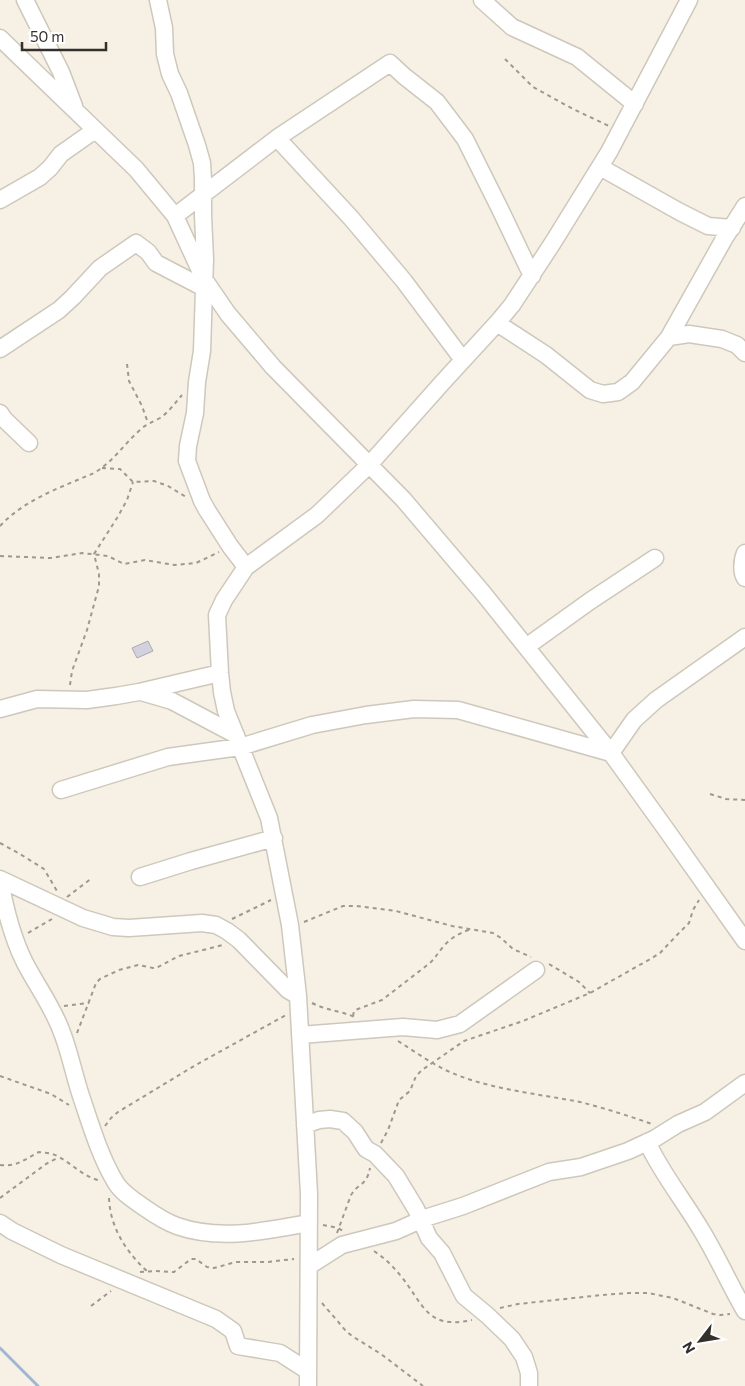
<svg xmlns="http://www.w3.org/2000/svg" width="745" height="1386" font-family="Commissioner,sans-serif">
  <rect width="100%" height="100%" fill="#f7f0e4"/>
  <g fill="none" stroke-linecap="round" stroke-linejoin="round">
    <path stroke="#9fb7d0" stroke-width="3" d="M0,1348L38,1386"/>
  </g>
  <path fill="#d4d1de" stroke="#aba8b4" d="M148,641L153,651L137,658L132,648Z"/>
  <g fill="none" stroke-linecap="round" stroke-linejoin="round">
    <g stroke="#cec8bc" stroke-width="19">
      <path id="minor" d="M25,0L61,72L74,106
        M158,0L164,28L165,54L170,74L179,93L197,145L202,163L203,179V215L205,259L202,351L197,382L195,413L188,446L187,461L202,501L207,510L230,546L246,567
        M482,0L512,27L577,57L635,104
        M0,38L136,169L175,216L204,279L228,314L273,367L403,499L483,593L611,753L665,828L745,941
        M277,138L351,218L404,281L463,360
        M600,167L680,212L708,226L732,228
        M0,200L40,177L50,168L61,154L95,130
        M175,216L277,138L390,63L404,76L437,102L465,139L499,207L532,276
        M497,323L546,355L590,390L603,394L618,392L632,382L669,337L689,334L722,339L737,345L745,353
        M669,337L724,239L745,206
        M0,349L59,310L73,297L100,268L136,243L148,252L156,263L204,288
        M0,413L4,419L29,443
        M745,553C742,560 741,572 745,578
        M526,647L590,601L655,558
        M141,692L172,701L236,735
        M0,709L37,699L87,700L116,696L139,692L220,673
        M611,753L634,720L656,700L745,637
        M61,790L168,757L240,747L312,725L366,715L414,709L458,710L611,753
        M140,877L191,861L274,838
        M0,879L83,918L113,927L129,928L202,923L216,925L227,931L239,940L288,990L298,996
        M0,880C5,909 12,937 25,963C37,986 52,1006 61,1030C70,1052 74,1076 82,1099C91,1126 101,1159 116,1183C122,1193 135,1201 145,1208C155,1215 166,1222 177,1226C220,1241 265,1231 309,1223
        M300,1035L403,1027L437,1030L460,1024L536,970
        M305,1125L319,1120L330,1119L343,1121L355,1132L366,1149L375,1154L396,1176L416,1209L429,1238L442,1253L464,1296L487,1315L512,1339L524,1357L529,1373V1386
        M647,1142C662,1174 685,1202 703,1233C718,1258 730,1285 745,1311
        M0,1223L12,1231L61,1255L216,1319L233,1331L238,1346L280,1353L308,1371
        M309,1266L342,1245L396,1231L425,1218L463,1206L549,1172L581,1167L628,1151L654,1139L678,1124L705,1112L745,1083
        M308,1386L309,1194L298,996L290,925L269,818L226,711L222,692L220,673L217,615L224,600L246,567L317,515L369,465L442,383L497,323L512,305L552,244L609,152L689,0"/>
    </g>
    <path stroke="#9d9890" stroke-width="2" stroke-dasharray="4 4" stroke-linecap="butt" d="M505,59L533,87L573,109L609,126
      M127,364L129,381L142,406L148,423
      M102,468L120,469L133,482L154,481L168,486L186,497
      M0,526C25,499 62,487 94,473C113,462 124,444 140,430C146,424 153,422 160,418C169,412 175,403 182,395
      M0,556L51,558L82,553L108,556L124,564L145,560L174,565L196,563L219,552
      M70,685L72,671L87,630L99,586V574L94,554L117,518L127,500L133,482
      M710,794L726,799L745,800
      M0,843L20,854L44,869L57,891
      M67,897L92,878
      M232,919L271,900
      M304,922L343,906H356L396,911L452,926L493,933L501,938L513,949L531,957
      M28,933L52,919
      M549,964L579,982L590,993
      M312,1003C326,1010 340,1011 355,1017
      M64,1006L89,1003
      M353,1016L354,1011L358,1009L382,1000L430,963C435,958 438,953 443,947C450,938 460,933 471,929
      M77,1033L93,991L96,983L100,979L119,970L138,965L153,968H156L179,956L223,945
      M398,1041C417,1053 436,1067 457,1075C496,1090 539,1094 580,1102C604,1108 629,1116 652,1124
      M0,1076L51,1094L69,1105
      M105,1126L111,1118L118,1112L194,1066L286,1015
      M381,1143L388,1130L399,1100L410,1091L416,1076L422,1070L464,1041L523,1021L590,993L652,958L660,953L677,935L689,923L693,910L699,900
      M0,1165C17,1167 25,1159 39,1152C46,1153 53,1153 59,1157C72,1164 83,1176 98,1180
      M0,1198L46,1164L59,1157
      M109,1198C110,1227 126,1252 147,1271
      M323,1225L338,1228L343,1231
      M337,1233L351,1195C360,1181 366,1187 370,1168
      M374,1251C384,1258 392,1265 400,1275C424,1304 426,1330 472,1320
      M140,1272L155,1271L174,1272L191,1259H196L207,1267L214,1268L236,1262H267L294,1259
      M322,1303L346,1331L352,1336L381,1354L423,1386
      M91,1306L111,1291
      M500,1308L518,1304L602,1295L629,1293H648L673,1298L713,1314L720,1315L730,1314"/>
    <use href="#minor" stroke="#fff" stroke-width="16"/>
  </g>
  <g transform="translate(700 1341) rotate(239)" stroke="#ffffff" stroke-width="4" paint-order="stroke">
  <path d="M0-4L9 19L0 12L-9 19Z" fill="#33302c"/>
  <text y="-8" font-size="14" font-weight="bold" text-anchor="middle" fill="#33302c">N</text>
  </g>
  <path d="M22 42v8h84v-8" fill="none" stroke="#33302c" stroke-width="2.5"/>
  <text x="30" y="42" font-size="15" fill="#33302c" stroke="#ffffff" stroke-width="4" paint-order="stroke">50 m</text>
</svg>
